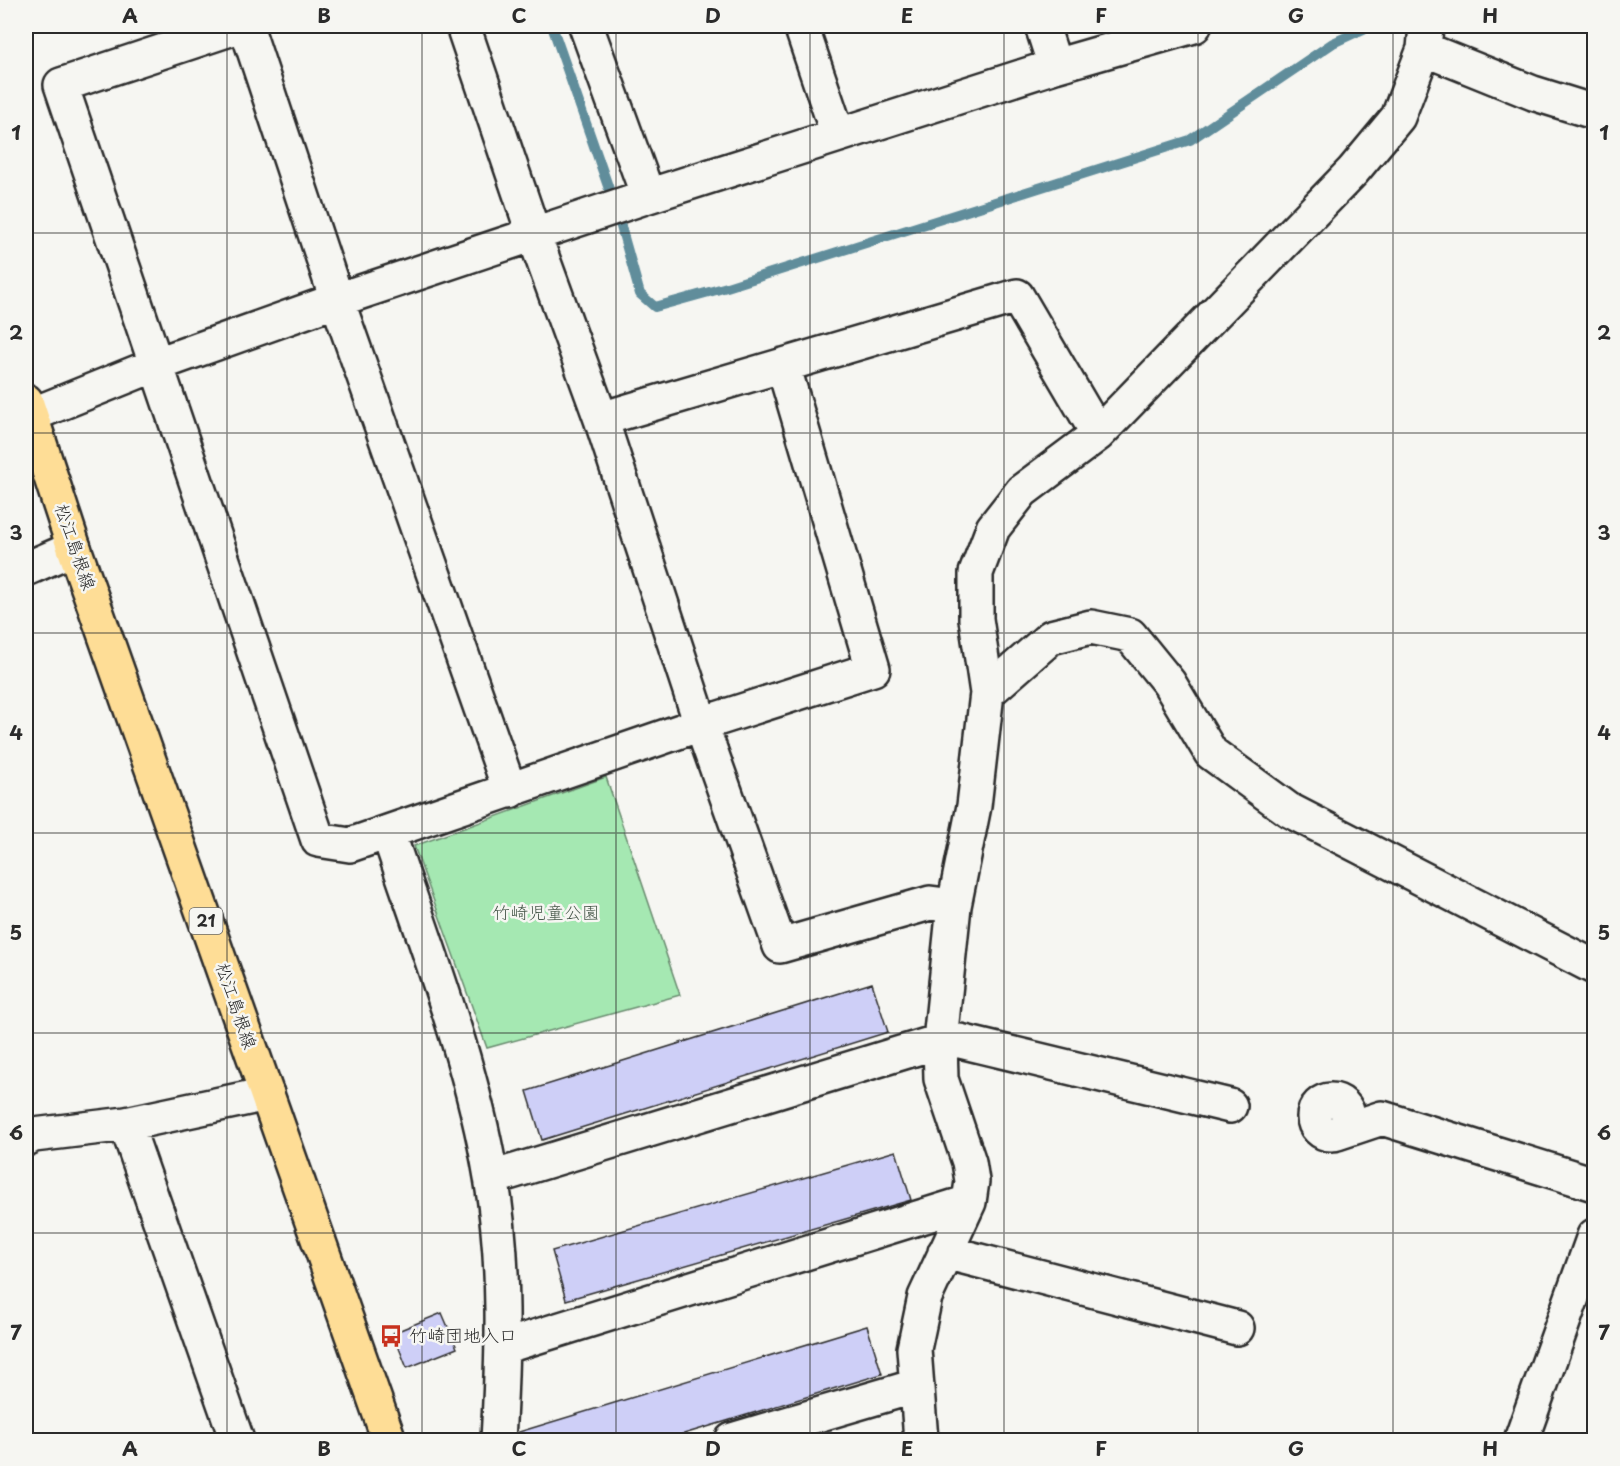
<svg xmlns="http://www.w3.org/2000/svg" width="1620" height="1466" font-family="'Playpen Sans','Klee One',sans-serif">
  <rect width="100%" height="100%" fill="#f6f6f2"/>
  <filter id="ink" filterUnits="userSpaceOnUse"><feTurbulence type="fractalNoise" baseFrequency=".0167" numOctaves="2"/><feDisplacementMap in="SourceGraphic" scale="12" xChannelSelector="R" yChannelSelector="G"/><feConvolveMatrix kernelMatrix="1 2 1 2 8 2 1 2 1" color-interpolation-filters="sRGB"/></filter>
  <g filter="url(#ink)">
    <path fill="#a5e8b2" stroke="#688a6e" stroke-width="1.5" d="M606,777L680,995L487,1048L414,846Z"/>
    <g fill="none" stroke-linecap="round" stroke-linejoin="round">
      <path stroke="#618d9b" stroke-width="10" d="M552,26L616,209L640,294L655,307L727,287L1190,140L1333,43L1370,26"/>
    </g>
    <path fill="#cecff7" stroke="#2b2b2b" stroke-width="1.5" d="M872,983L888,1032L542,1140L527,1091Z
      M896,1151L911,1200L566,1300L552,1251Z
      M442,1313L457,1348L407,1368L393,1333Z
      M867,1326L882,1374L664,1440H522L519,1432Z"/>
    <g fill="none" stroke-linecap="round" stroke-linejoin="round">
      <g stroke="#2b2b2b" stroke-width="38">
        <path id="street" d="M239,26L61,85L318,840L350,845L701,724L601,419L534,235L463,26
          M246,26L337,300L510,791
          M586,26L648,196
          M801,26L838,135
          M1424,49L1533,93L1594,112
          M1055,66L1194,26
          M783,365L873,669L701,724L780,946L930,903L954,906
          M31,415L155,365L337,300L648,196L1055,66L1042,26
          M601,419L1017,296L1098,434
          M26,569L74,548
          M987,693L1051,637L1091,627L1130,635L1169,683L1211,753L1289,810L1594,967
          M388,832C426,946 471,1059 491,1177C506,1263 503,1353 498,1440
          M1314 1117a17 17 0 1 1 34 0a17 17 0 1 1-34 0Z
          M126,1124L237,1440
          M1337,1133L1382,1118L1594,1184
          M26,1139L34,1135L126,1124L267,1094
          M492,1178L940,1041H960L1230,1106
          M945,1252L1237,1328
          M503,1347L969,1202
          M732,1440L916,1386
          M921,1440L914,1349L925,1297L969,1202L972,1181L969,1162L941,1079L940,1041L954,906L974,806L987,693L976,619V573L993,528L1022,491L1098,434L1353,171L1398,117L1424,49L1426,26
          M1521,1440L1594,1236"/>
      </g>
      <g stroke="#2b2b2b" stroke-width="38">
        <path id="primary" d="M26,401L74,548L389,1440"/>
      </g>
      <use href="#street" stroke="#f6f6f2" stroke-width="33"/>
      <use href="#primary" stroke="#fedd96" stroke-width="33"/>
    </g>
  </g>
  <path fill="none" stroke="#2b2b2b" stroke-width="1.5" stroke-opacity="0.55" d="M227,26V1440M422,26V1440M616,26V1440M810,26V1440M1004,26V1440M1198,26V1440M1393,26V1440M26,233H1594M26,433H1594M26,633H1594M26,833H1594M26,1033H1594M26,1233H1594"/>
  <defs>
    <g id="bus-bare" transform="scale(1.8)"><path d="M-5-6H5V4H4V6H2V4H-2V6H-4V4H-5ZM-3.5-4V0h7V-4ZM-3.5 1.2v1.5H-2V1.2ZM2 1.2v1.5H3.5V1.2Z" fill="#c8321e" stroke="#f6f6f2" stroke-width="2.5" paint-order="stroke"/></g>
  </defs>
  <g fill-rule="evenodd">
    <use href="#bus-bare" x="391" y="1336"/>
  </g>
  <g text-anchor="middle" stroke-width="5" stroke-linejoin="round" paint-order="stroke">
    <rect fill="#f6f6f2" stroke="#686867" stroke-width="1.5" x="189.5" y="908" width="33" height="26" rx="4.5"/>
    <g font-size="16" font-weight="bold" fill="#2b2b2b">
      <text x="206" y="927">21</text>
    </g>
    <g font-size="18" fill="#2b2b2b" stroke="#f6f6f2">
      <text transform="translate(75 547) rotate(71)" y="6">松江島根線</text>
      <text transform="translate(236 1006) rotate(71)" y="6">松江島根線</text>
    </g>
    <g font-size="18" fill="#4a5a4d" stroke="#f6f6f2">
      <text x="546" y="919">竹崎児童公園</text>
    </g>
    <g font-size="18" fill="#2b2b2b" stroke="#f6f6f2" text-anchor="start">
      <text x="409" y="1342">竹崎団地入口</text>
    </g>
  </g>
  <rect width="1620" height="1466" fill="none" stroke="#f6f6f2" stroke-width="66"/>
  <rect x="33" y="33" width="1554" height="1400" fill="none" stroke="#2b2b2b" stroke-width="2"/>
  <g font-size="20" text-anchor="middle" font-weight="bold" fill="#2b2b2b">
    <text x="130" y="23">A</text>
    <text x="324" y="23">B</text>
    <text x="519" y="23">C</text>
    <text x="713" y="23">D</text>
    <text x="907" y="23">E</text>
    <text x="1101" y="23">F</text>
    <text x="1296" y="23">G</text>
    <text x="1490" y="23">H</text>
    <text x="16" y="140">1</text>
    <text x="1604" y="140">1</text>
    <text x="16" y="340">2</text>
    <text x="1604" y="340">2</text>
    <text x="16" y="540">3</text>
    <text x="1604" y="540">3</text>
    <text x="16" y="740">4</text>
    <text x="1604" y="740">4</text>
    <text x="16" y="940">5</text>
    <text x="1604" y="940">5</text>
    <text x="16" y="1140">6</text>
    <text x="1604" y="1140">6</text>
    <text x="16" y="1340">7</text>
    <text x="1604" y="1340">7</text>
    <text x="130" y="1456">A</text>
    <text x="324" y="1456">B</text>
    <text x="519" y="1456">C</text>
    <text x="713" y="1456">D</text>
    <text x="907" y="1456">E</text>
    <text x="1101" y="1456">F</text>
    <text x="1296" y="1456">G</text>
    <text x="1490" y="1456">H</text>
  </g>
</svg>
